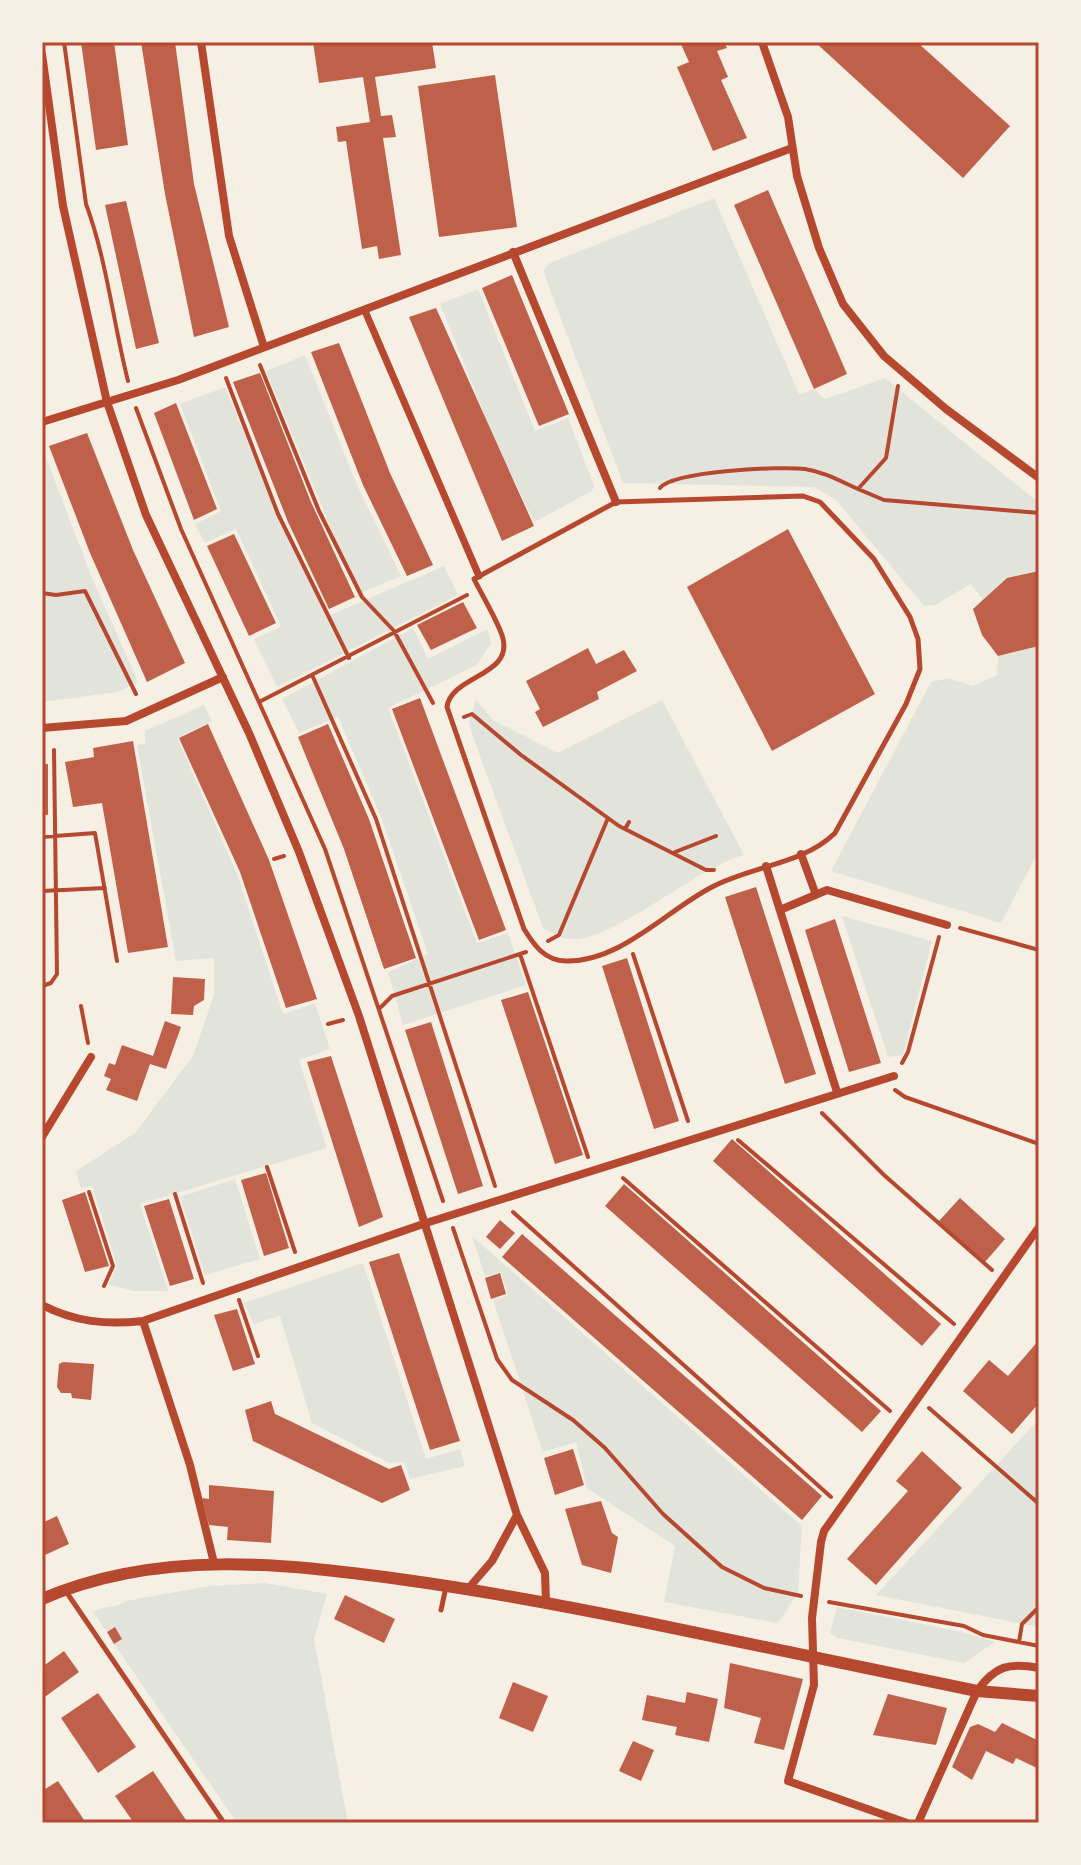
<svg xmlns="http://www.w3.org/2000/svg" width="1081" height="1865" font-family="Literata,serif">
  <rect width="100%" height="100%" fill="#f6efe4"/>
  <path fill="#e2e4dc" d="M714,198L799,394L814,389L825,399L885,378L1039,503V571L983,600L971,584L935,605L924,606L836,500L814,487L623,483L543,271L550,263Z
    M478,289L535,431L568,418L594,486L592,491L534,522L492,433L440,304Z
    M305,355L357,485L401,576L358,594L266,371Z
    M225,387L278,514L343,654L277,687L254,639L281,626L236,529L205,543L195,524L221,511L180,404Z
    M42,447L92,578L138,682L118,692L42,702Z
    M444,566L458,595L348,651L330,615Z
    M413,628L428,659L487,629L491,643L477,665L388,708L477,943L508,933L526,985L403,1025L388,972L428,954L381,817L338,717L299,733L282,699Z
    M1039,646V850L1001,923L831,871L931,682L949,678L973,686L997,675L998,656Z
    M476,700L493,720L558,753L662,700L744,855C695,868 613,942 572,939C562,939 551,933 543,928L472,734L469,722Z
    M204,705L212,721L177,738L237,874L283,1014L315,1003L330,1049L299,1060L327,1148L140,1204L168,1291H133L109,1284L117,1266L92,1186L81,1188L76,1171L135,1133L193,1056L214,995V958L176,961L137,745L145,744V731Z
    M842,916L932,941L903,1055L888,1057Z
    M235,1179L260,1259L205,1275L180,1197Z
    M472,1236L802,1526L798,1593L778,1623L664,1602L675,1546L587,1488L576,1442L543,1452L493,1300L508,1295L501,1272L485,1276Z
    M363,1263L426,1459L460,1449L465,1466L410,1479L404,1462L389,1463L312,1423L280,1316L254,1324L244,1303Z
    M1039,1419V1627L876,1595Z
    M265,1583L327,1594L314,1639L348,1823H237L114,1644L122,1639L114,1628L107,1632L93,1612C104,1605 115,1609 126,1601L209,1586Z
    M837,1607L963,1632L995,1642L964,1663L838,1638L830,1633Z"/>
  <path fill="#bf614a" d="M81,42H114L128,145L96,150Z
    M141,42H175L194,184L229,327L194,337L165,194Z
    M313,42H432L436,68L375,77L381,116L392,115L396,137L383,138L401,255L379,259L377,246L362,249L346,141L338,142L336,127L370,122L363,77L319,83Z
    M680,42H724L727,48L717,51L728,77L721,80L747,138L713,151L677,67L689,62Z
    M815,42H917L1010,126L963,178Z
    M495,75L517,227L439,237L418,86Z
    M768,190L847,374L814,389L734,205Z
    M126,201L159,343L136,349L105,205Z
    M512,275L569,414L539,426L482,288Z
    M436,308L534,526L502,541L409,317Z
    M339,343L390,473L433,565L407,576L363,485L311,352Z
    M260,373L311,502L355,597L329,609L288,522L233,382Z
    M176,403L217,509L194,520L154,413Z
    M87,433L133,550L185,663L147,682L90,553L49,446Z
    M788,529L875,694L772,751L687,587Z
    M234,534L276,623L249,636L207,546Z
    M1039,571V646L998,656L982,635L973,609L1007,578Z
    M463,602L477,628L431,650L417,625Z
    M588,648L596,664L624,650L637,671L597,692L599,699L543,727L535,712L540,709L526,681Z
    M420,698L506,930L479,940L392,709Z
    M208,724L269,860L317,999L286,1008L240,872L179,738Z
    M328,724L369,819L416,958L384,969L344,849L298,737Z
    M133,741L168,947L128,953L102,803L73,807L65,762L94,757L93,748Z
    M42,764H48V815H42Z
    M756,887L816,1074L785,1084L725,897Z
    M835,919L881,1063L849,1072L805,930Z
    M627,958L679,1121L654,1129L602,966Z
    M173,977L205,979L204,1000L194,1006L193,1015L171,1014Z
    M528,992L583,1155L555,1164L501,1000Z
    M165,1021L181,1027L166,1069L150,1064L137,1101L106,1090L111,1079L104,1076L109,1063L115,1065L122,1045L153,1056Z
    M431,1022L483,1186L458,1194L405,1030Z
    M331,1056L383,1217L359,1227L307,1062Z
    M732,1139L941,1324L922,1346L713,1161Z
    M266,1173L289,1248L264,1256L241,1180Z
    M624,1184L881,1411L862,1432L605,1206Z
    M85,1192L109,1266L85,1272L62,1200Z
    M960,1198L1005,1239L985,1262L939,1221Z
    M169,1199L194,1279L170,1286L144,1206Z
    M500,1220L515,1233L500,1249L486,1237Z
    M522,1234L822,1496L802,1520L502,1257Z
    M399,1253L460,1441L430,1450L369,1262Z
    M500,1273L506,1294L491,1299L485,1278Z
    M237,1309L255,1364L233,1371L214,1315Z
    M1039,1340V1403L1012,1434L963,1391L989,1360L1008,1376Z
    M63,1362L94,1364L91,1400L72,1398L71,1393H61L57,1387L59,1364Z
    M271,1401L275,1414L288,1420L389,1469L401,1465L410,1490L382,1503L253,1441L245,1410Z
    M573,1449L584,1485L555,1495L544,1458Z
    M922,1451L962,1488L876,1585L847,1559L908,1491L896,1481Z
    M209,1485L274,1491L271,1543L227,1540L228,1527L209,1525L202,1498L209,1499Z
    M601,1501L612,1533L618,1537L611,1573L582,1565L565,1509Z
    M57,1516L69,1544L45,1555L42,1523Z
    M345,1595L395,1619L384,1643L334,1619Z
    M115,1627L122,1639L114,1644L107,1632Z
    M64,1651L79,1672L42,1699V1667Z
    M730,1663L803,1679L784,1750L754,1743L761,1718L724,1708Z
    M513,1682L548,1696L533,1732L499,1718Z
    M687,1692L718,1699L709,1742L675,1735L677,1727L642,1720L647,1695L685,1703Z
    M98,1693L136,1747L98,1773L61,1718Z
    M888,1694L947,1708L936,1745L873,1735Z
    M1002,1723L1039,1741V1769L1016,1758L1013,1764L986,1751L972,1780L952,1767L970,1727L978,1724L995,1732Z
    M633,1741L654,1750L641,1781L619,1771Z
    M153,1771L188,1823H134L115,1796Z
    M58,1781L86,1823H42V1791Z"/>
  <g fill="none" stroke-linecap="round" stroke-linejoin="round">
    <path stroke="#b5482f" stroke-width="4" d="M64,42L86,204C107,261 113,322 128,381
      M260,365L319,511L362,597L394,631L433,703
      M226,378L278,514L349,658
      M136,408L181,529L325,849L443,1201
      M660,488C673,471 781,466 805,469C824,472 840,481 858,489L886,458L898,386
      M858,489L884,500L1039,513
      M42,593L56,595L85,591L136,694
      M313,677L376,819L495,1186
      M259,702L467,595
      M464,717L472,714L521,755L619,826L706,870H714
      M625,829L629,822
      M42,837L95,833L117,961
      M675,852L716,836
      M274,859L284,856
      M42,891L105,888
      M960,928L1039,950
      M548,941L559,935L608,818
      M520,954L588,1157
      M633,954L688,1121
      M42,986L51,983L57,974L54,750
      M81,1006L88,1043
      M379,1009L392,996L526,952
      M328,1024L343,1020
      M902,1063L908,1052L939,937
      M895,1090L905,1097L1039,1144
      M822,1113L884,1175L992,1270
      M738,1140L954,1324
      M267,1167L295,1252
      M623,1178L890,1411
      M89,1192L113,1266L104,1286
      M175,1194L203,1283
      M513,1212L831,1497
      M453,1228L497,1359L512,1380L573,1420L605,1448L663,1514L722,1567L764,1588L801,1596
      M239,1300L258,1356
      M929,1408L1039,1504
      M829,1602L964,1626L983,1635L1039,1646
      M1019,1642L1022,1624L1039,1607"/>
    <path stroke="#b5482f" stroke-width="5" d="M803,496L820,502L874,559L910,617L918,639L920,669L906,704L835,833C804,864 751,866 712,887C667,910 621,962 566,961C545,961 534,945 524,929L447,707C451,675 516,676 502,635C495,616 483,597 474,579L616,502Z
      M65,1590L224,1823
      M441,1610L446,1587"/>
    <path stroke="#b5482f" stroke-width="7" d="M365,311L479,576"/>
    <path stroke="#b5482f" stroke-width="8" d="M201,42L229,236L264,347
      M762,42L788,117L797,176L819,248L843,304L884,356L946,409L1039,478
      M42,54L63,206L107,402L146,515L249,733L299,852L359,1016L517,1515L545,1573L546,1602
      M513,252L616,502
      M42,422L178,380L792,148
      M42,728L126,721L223,677
      M801,854L816,895
      M766,866L837,1092
      M780,910L827,890L947,925
      M42,1137L91,1057
      M42,1305C75,1322 106,1325 143,1321L426,1223L894,1076
      M143,1321L190,1465L214,1563
      M467,1590L492,1561L517,1515
      M907,1823L788,1781L814,1685L812,1618L821,1542L824,1531L1039,1227
      M918,1823L977,1691C995,1666 1009,1662 1039,1668"/>
    <path stroke="#b5482f" stroke-width="12" d="M42,1599C158,1549 283,1563 406,1580C486,1591 565,1606 644,1622C755,1645 866,1668 977,1691L1039,1696"/>
  </g>
  <rect width="1081" height="1865" fill="none" stroke="#f6efe4" stroke-width="88"/>
  <rect x="44" y="44" width="993" height="1777" fill="none" stroke="#b5482f" stroke-width="3"/>
</svg>
